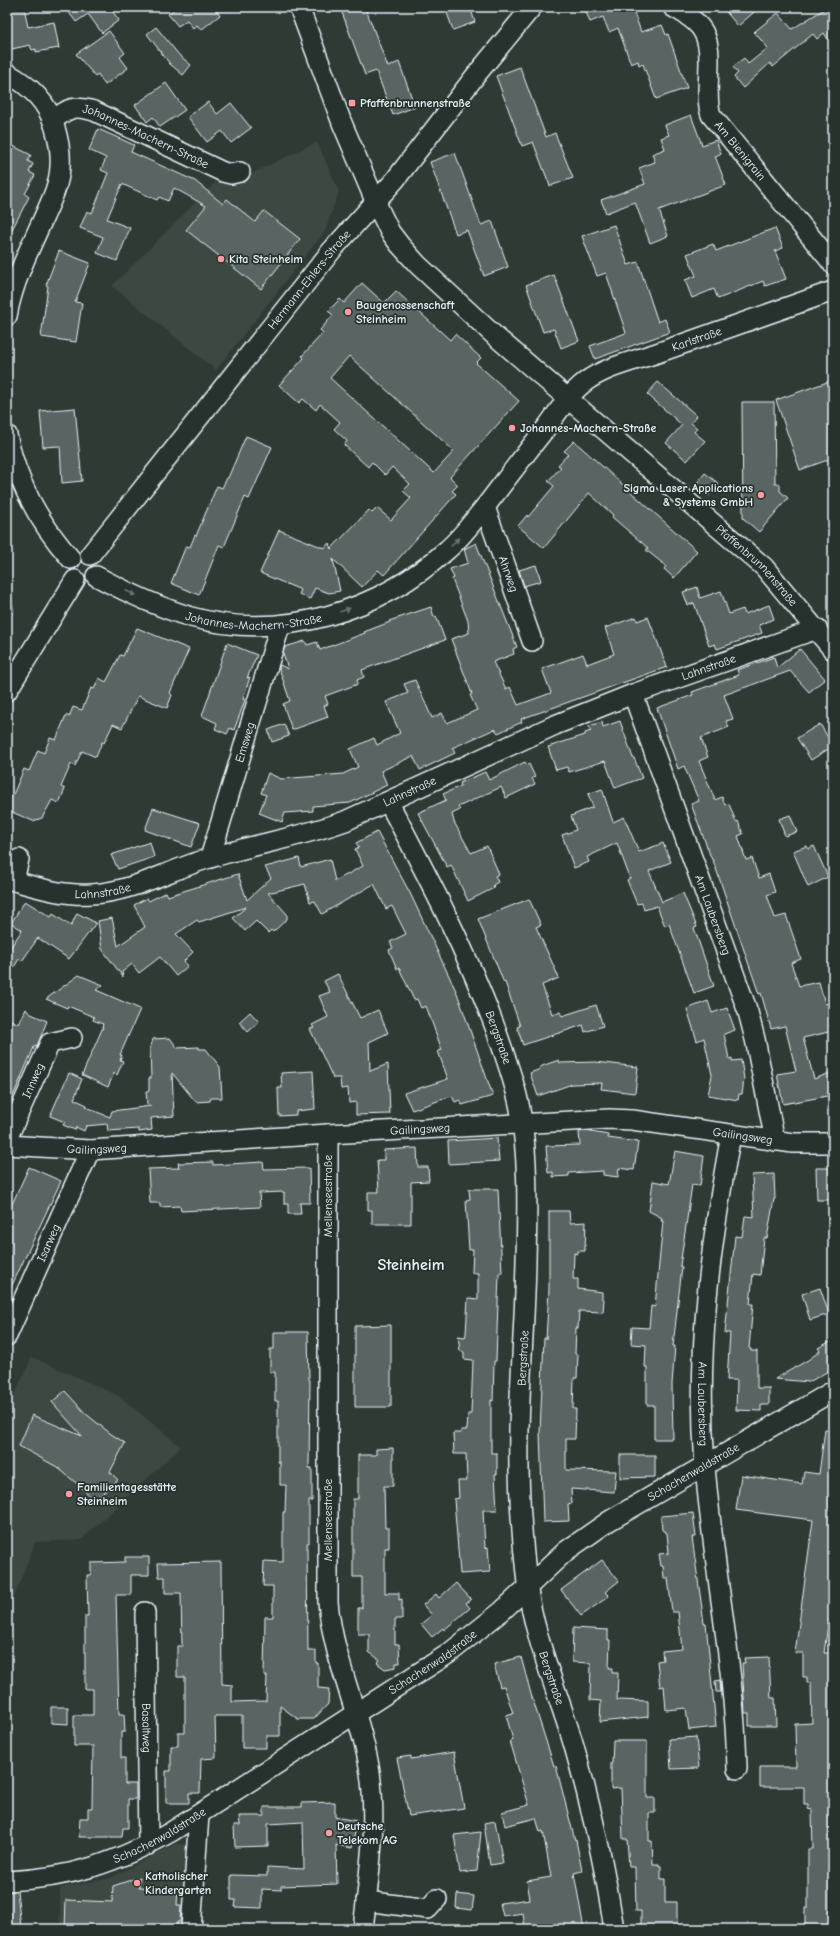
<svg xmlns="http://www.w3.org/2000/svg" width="840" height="1936" font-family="'Comic Neue',sans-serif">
  <rect width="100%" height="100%" fill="#2e3b35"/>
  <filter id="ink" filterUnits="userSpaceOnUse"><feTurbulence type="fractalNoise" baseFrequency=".025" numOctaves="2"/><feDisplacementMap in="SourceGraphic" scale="8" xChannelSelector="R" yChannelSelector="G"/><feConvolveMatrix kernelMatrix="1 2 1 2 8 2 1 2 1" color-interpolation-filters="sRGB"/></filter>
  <g filter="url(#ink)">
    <path fill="#3b4843" d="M317,142L339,191L325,231L216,370L112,286L220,178L230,184Z
      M32,1357L119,1396L181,1447L81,1540L35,1542L14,1597L7,1590V1411Z
      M175,1844H190L186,1929H60V1888L111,1878Z"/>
    <path fill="#45524e" stroke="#96a2a3" d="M7,574L14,611L7,621Z"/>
    <path fill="#596563" stroke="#e8f1f8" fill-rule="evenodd" d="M7,7H24L28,27L54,22L59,48L36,52V49L32,50L30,45L7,50Z
      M65,7H109L119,20L102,33L88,14L76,22Z
      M177,7H214L220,15L201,30L197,25L193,28L187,20L178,26L168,14Z
      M340,7H365L388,67L399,62L415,107L393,115L376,71L365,75Z
      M445,7H470L475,22L453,30Z
      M584,7H632L641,32L662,25L666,35L668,34L687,88L656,99L643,64L639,65L638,61L631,64L618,28L609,32L603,17L590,22Z
      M722,7H760L738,26Z
      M826,8L833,20V47L824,33L817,39L813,34L773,67L770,63L743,88L734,77L738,73L733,67L744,58L748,64L768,48L754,32L778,13L792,29Z
      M156,27L179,55L191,65L183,75L170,64L147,34Z
      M109,31L125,53L120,57L128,68L105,85L98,74L95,76L76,54Z
      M520,67L546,137L555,133L573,178L550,186L533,142L522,146L496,76Z
      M166,83L185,110L160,127L153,117L147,122L135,105Z
      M208,102L217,114L231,103L251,128L231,143L222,131L207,142L188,117Z
      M691,115L702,145L716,140L721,154L715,156L726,185L659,210L668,236L650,243L635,202L606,213L601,200L645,184L639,168L655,162L652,154L665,149L661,138L669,135L665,125Z
      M98,129L134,145L131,152L195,181L223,204L227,199L255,222L264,211L300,239L261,289L186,230L206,206L174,188L168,201L159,197L157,200L122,184L107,219L130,228L117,261L97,253L103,237L80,228L87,211L92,213L108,173L101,170L106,158L89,150Z
      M7,143L31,155L28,161L33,164L29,172L35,175L25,194L29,197L7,239Z
      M455,153L481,225L492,221L508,267L484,276L467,230L456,234L430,162Z
      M614,225L628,265L638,262L658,322L665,319L670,332L595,359L590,346L626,333L606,273L597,276L582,236Z
      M775,228L783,248L775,251L786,279L765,286L763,281L718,299L714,289L692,298L685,280L696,276L687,254L713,244L716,251Z
      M59,251L90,263L75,302L82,303L76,342L41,337L48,286L46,285Z
      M554,275L579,341L561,348L554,329L543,332L526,285Z
      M362,283L384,303L396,291L450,340L455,334L481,358L476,363L519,401L450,477L458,485L452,491L456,494L384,575L378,570L362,587L333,559L340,591L329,593L315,588L310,599L299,594L301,590L260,573L279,530L324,548L329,543L331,549L369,510L372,513L377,508L391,520L411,498L403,491L410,484L392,467L385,475L372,462L368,467L344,445L347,441L334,429L340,422L320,404L316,410L303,399L299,403L279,385L304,358L302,356L323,333L320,330L333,315L328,311L340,299L344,303ZM349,356L454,451L434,473L330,378Z
      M833,380V458L800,470L776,400Z
      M658,382L697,416L691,423L697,428L694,432L705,441L687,461L666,443L682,425L647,394Z
      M742,402H774L775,484H780V491L788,498L759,532L743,518Z
      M75,408L82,481L62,483L60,446L43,447L40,411Z
      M246,436L272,447L249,499L245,497L224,547L219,545L199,595L171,583L186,546L190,547L195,535L196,536L217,486L222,488L227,478H228Z
      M574,441L697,551L674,578L664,569L666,566L646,550L648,548L612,517L613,515L589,493L544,548L518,526L527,515L528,517L554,486L548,481L561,467L558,465L568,454L564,451Z
      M705,473L719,484L708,496L695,485Z
      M476,543L517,647L513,649L514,654L493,662L506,689L510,687L518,705L551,693L542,669L583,654L587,664L614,654L605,628L636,617L637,621L648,617L667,667L521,719L522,722L498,733L495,729L452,748L455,753L420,770L413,756L381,771L387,785L350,803L313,806V811L285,813L282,822L259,813L266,795L261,793L268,773L281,779L343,774L358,767L350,749L374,738L377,745L400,733L386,702L408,693L404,684L415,680L432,718L442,713L447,723L477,710L470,695L472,694L451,639L469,633L468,621L452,579L454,578L450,569L468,563L464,549Z
      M536,565L541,581L524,586L519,570Z
      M697,587L700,598L721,591L729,614L743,609L745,614L769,605L774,619L759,625L762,633L717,649L715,644L709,646L694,603L688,605L683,592Z
      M431,607L434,617L436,616L445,640L362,670L364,677L357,680L358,684L325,696L328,704L324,706L328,717L292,730L283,704L290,701L279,668L280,665L288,669L283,653L285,647L305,641L307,645L317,642L320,650L365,633L364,632L390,622L389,621Z
      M137,628L189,649L170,693L172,695L167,708L138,696L122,728L113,724L104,743L102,742L96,757L82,751L75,766L71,764L61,787L65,789L59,803L52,800L42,818L33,821L7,810V795L12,797L24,769L29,771L38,750L44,753L50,738L56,740L66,715L69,717L73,707L82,710L91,688L94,689L99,678L106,682L120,655L123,656Z
      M227,643L257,655L247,678L250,677L243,699L245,700L240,714L234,730L230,728L227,734L215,729L217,723L202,716Z
      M800,649L825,679L809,692L790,671L724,695L733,719L726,721L729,727L701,738L708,757L699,761L715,800L722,797L725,805L729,804L736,822L738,821L743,834L738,836L746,860L752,858L759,878L769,874L775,892L767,895L775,918L786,915L801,959L791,963L799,986L819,982L825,1004L833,1002V1031L803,1038L814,1079L833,1072V1095L783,1104L777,1074L796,1071L785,1026L771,1029L761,993L759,994L713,860H712L691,804L699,801L684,766L678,769L657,708L693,695L692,692L739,675L737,670L774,657L777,668Z
      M620,721L633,758H634L642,778L615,788L605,761L569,772L567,767L556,770L548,747L585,735V733L591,731L589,726L602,722L603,727Z
      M284,724L289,736L272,742L268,730Z
      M820,724L833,746L811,760L797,738Z
      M525,762L527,765L529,764L535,777L532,778L535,784L506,798L501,787L458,807L460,810L452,814L454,822L471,853L487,846L499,874L495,876L498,882L493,885L494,888L468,901L451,865L447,867L418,813L446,800L443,794L461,786L460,783L485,772L489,780Z
      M602,789L613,822L624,817L639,852L663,843L671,862L649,871L662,902L683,893L697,927L694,928L714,986L694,993L669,924L665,926L657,906L644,910L642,903L637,904L627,880L630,878L617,843L587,857L589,862L574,868L562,835L576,830L571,816L593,807L588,794Z
      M153,808L200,823L191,847L145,830Z
      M790,815L797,832L785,836L779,819Z
      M377,832L410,893L457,993L493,1096L462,1105L460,1100L455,1102L452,1096L412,1110L404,1093L448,1079L438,1051L442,1050L426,1006L421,1008L417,999L414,1000L399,968L397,969L389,950L393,948L390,942L406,934L392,906L386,909L374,884L322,914L315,901L310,902L305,884L268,893L287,914V919L273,932L271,930L268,933L256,921L245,931L233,918L246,907L199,922L197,920L176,934L193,952L184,961L188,966L176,976L160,957L139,973L132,964L122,972L123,977L102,949L98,921L112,918L118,946L145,927L134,905L147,898L149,901L166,892L168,896L238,874L247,900L271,878L265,867L299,858L301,867L330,859L335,881L363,866L355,849L359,847L356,843Z
      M150,842L154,857L118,869L111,855Z
      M807,846L808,849L814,846L828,877L808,887L793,851Z
      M529,899L541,925L536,927L559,978L542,985L552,1014L560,1012L562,1016L596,1005L603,1026L585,1032L583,1025L523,1045L517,1027L520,1026L505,982L504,983L478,919Z
      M25,901L51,917L53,914L71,926L77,913L96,923L69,959L38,938L22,961L19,959L7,978V953L22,930L11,923Z
      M338,974L360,1018L378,1010L388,1033L369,1042L370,1071L388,1064L390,1114L356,1115V1102L349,1103L348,1088L341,1089L340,1078H333L310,1029L314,1028L312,1025L328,1017L319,996L330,992L324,981Z
      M79,975L103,985L96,990L140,1009L120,1055H122L120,1060L123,1061L117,1075L114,1073L108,1087L82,1075L103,1027H102L103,1024L93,1020L94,1017L68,1006L67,1008L46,999Z
      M708,1001L712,1013L727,1008L735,1030L724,1034L729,1059L732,1058V1061L741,1060L744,1079L742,1094H739L738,1100L708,1095L712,1075L704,1038L697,1041L687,1009Z
      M26,1009L29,1013L47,1021L37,1046L35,1045L7,1110V1031L11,1020L19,1024Z
      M250,1012L259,1022L248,1032L239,1022Z
      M170,1038L177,1048L199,1047V1049H206L220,1067L222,1098H211L210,1101L196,1102L172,1073L174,1116L151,1118L152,1130L139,1132V1129L108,1131L107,1124L86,1126L84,1131L76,1127L75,1130L63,1125L65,1122L50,1116L69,1073L82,1079L74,1099L87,1105L86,1107L97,1112L110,1117L112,1111L151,1106L147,1104L146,1091H149V1078H151L150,1049L153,1039Z
      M559,1060L560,1063L596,1062L638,1067L635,1093L601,1089L602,1083L572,1084L538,1096L530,1073L538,1070L542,1066Z
      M313,1071L315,1109L296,1111V1115L279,1116L278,1088H282L281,1073Z
      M586,1131L608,1135V1138L638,1142L634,1170L619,1168L618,1177L603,1175V1171L569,1173V1176L553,1177V1172L548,1173L546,1146L580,1145L579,1132Z
      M497,1138L499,1161L449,1164L448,1141Z
      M417,1148L418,1167H428L429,1181L411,1182V1224H372V1210H368V1192H379L377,1160H384V1150Z
      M675,1151L704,1156L700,1186L692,1185L680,1266L682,1267L673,1346H675L672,1384L673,1439H654V1405H647V1367H645L646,1345L631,1344L632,1327L649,1328L651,1306L655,1307L663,1221H661L662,1218L649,1211L653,1181L669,1184Z
      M213,1162V1165L263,1162L264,1169L309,1168L310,1203H300L301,1214H288V1204H284V1192L259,1193L260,1207L181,1211L180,1206L160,1207V1203H150L148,1169L179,1168L178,1163Z
      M29,1167L61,1181L7,1296V1215Z
      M816,1168H833V1200H817Z
      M774,1174L775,1199H774L767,1238H764L760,1275L753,1274L750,1304H753L749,1348L751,1349V1351H757V1388H769V1405H761V1411L736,1410L737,1380H727L730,1333H725L735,1236L742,1237L745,1216L754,1217L752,1175Z
      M469,1189H498L502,1273H499L496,1361H494L493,1401L491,1400V1453H497V1474H495L497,1510H483L485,1548L488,1547L490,1572L460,1574L454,1499L459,1498L458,1481H467L466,1454H454L453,1433H461V1430H467L468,1414H471L473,1360L464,1359V1352L460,1351L458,1336L465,1337L466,1334L468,1298L478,1299V1273H472L473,1249L469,1250L466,1200L470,1199Z
      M549,1211H569L570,1223L586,1222L585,1251H577V1254L574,1253L573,1279H578V1289L602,1292V1299H604L603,1312L579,1311L578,1328H576L575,1354H578L577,1378H574L573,1409H576L575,1439H566V1470L616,1471L614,1492L571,1489L572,1503L568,1504L569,1521L543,1522L540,1432L544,1338L546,1339L549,1290Z
      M820,1288L829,1314L810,1320L802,1294Z
      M391,1325V1407H355V1326Z
      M274,1332H308L309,1380H310L309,1468H312V1501H309V1543H307L308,1651H316V1663H318V1688L329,1689L328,1704L314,1719H298L280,1706V1736H266V1748H242V1716H215L216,1758L201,1759L200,1793H189V1803H166V1771H171V1746H178V1733H185V1677H177V1646H182L181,1593H165V1577H159L158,1563L221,1562L222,1684L232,1685V1702L266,1701L267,1676H264L265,1617H273V1586H263L264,1561L283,1562V1512H285L286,1485H280V1462H278V1401H275V1372H270V1349H274Z
      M833,1340V1376L830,1370L809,1382L775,1379L808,1360L820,1351L818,1348Z
      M65,1391L86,1414L111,1434L125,1443L110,1472L118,1480L94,1501L81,1487L57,1467L19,1446L32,1415L82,1436L52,1402Z
      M825,1429L833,1430V1589L824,1653H833V1929H805V1908H808V1849H813L812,1810L808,1809V1804H804V1787H760V1767H796L795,1724L812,1723L811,1683H807V1677H803V1653H795L813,1520L736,1510L741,1475L802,1484L804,1472L819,1474Z
      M393,1448V1486H384L385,1528H389V1548H385V1593H399V1600L402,1599V1619H395V1644H399L400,1663H396V1667L385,1669L377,1663L380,1660L369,1652V1634H358V1608H362V1577H353V1499H358V1455H376V1449Z
      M620,1455H655V1477L620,1478Z
      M693,1513L696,1537H692L704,1623H706L716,1727L689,1730L686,1708L666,1710L664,1686L660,1687L657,1661L663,1660L662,1651L682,1649L678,1612H672L668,1578H664L663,1566H661L659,1554L669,1553L667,1533L662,1530L661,1516Z
      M125,1557H149V1575H131V1595H116L119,1714H124L125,1732H121V1758H125V1784H136V1799H128V1828H123L122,1837H79L80,1818H88V1808H92L93,1746H74V1715H93V1689H85V1616H88L87,1575H91V1563L125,1562Z
      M602,1560L619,1581L605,1592L609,1596L581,1616L561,1590Z
      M456,1583L471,1599L466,1603L470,1608L444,1630L443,1628L432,1637L421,1624L432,1615L423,1605L436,1594L439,1598Z
      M573,1628L608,1630V1640H610L609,1668H613L612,1673H618L617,1700L648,1701V1717L600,1722L601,1701L590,1700L591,1663L572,1662Z
      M521,1657L531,1694L554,1766H556L575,1841L576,1840L582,1871L574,1873L584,1929H542L541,1926L525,1928L523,1913L503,1916L500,1903L530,1899L527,1881L551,1877L543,1831L540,1832L536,1818L505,1826L502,1812L529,1805L510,1741L513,1740L506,1715L513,1713L504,1686L500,1687L494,1664Z
      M769,1657L771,1698H775L776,1726H749V1713H745L742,1663H745L744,1658Z
      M720,1680L721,1692H716L715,1681Z
      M51,1707H68V1724L51,1723Z
      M696,1737L699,1768L671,1769L669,1739Z
      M613,1741H647V1798H655V1813H649V1841H652L653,1864H659V1866H661V1879H665V1902H677V1929H641V1911H636L635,1867H629L627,1839H623L621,1788L611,1789V1763H612Z
      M454,1752L464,1808L409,1816L397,1758L411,1756V1759Z
      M335,1802V1817L357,1821L352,1848L336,1845L337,1884L281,1886V1890L262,1889V1908L235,1907L236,1900H231V1875L267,1876V1867L304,1869L303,1822L268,1824V1846L235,1847L234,1825H240L239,1816H264V1807H302V1803Z
      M495,1821L503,1863L490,1865L484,1823Z
      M481,1832L477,1871L460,1873L454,1835Z
      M140,1877L139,1887L178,1888L177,1905H181L180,1922H177V1928L130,1927V1929H65L66,1900L112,1902L113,1886Z
      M17,1891L21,1928H7V1892Z
      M457,1894L474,1896L472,1910L456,1908Z"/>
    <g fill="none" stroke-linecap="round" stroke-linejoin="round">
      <g stroke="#e8f1f8" stroke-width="22">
        <g id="minor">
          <path id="s1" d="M299,7L342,123L376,203L390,232L400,245L418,265L495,336L764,567L833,650"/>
          <path id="s2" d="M673,7C683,13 693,18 700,27C718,49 702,89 711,115L833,264"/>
          <path d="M7,73C30,86 48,102 55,128C59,141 61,154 60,167C59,186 50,203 43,219C29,250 13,282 7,316"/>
          <path id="s3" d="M53,120C69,108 73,105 94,111L223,172L231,174L240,172"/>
          <path d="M7,435C17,483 39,523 71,559"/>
          <path id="s4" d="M485,507L532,641"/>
          <path id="s5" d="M90,555L332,250L395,180L476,75L532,7"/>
          <path id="s6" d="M96,576C126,592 158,607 191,617C282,642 380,611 448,549C462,537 473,521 485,507C505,481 525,454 546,428C558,412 569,394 585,382C605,367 634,361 657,353C716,332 774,312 833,291"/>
          <path d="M7,691L75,580"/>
          <path id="s7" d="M633,694L748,1012L755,1039L775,1141"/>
          <path id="s8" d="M389,803C428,877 467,951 496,1030C505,1056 515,1082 520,1109C529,1159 527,1211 526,1261C525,1318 520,1374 519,1431C518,1482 521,1532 527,1583C534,1639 558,1692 574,1746C591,1806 605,1867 614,1929"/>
          <path id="s9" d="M210,858L280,626"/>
          <path id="s10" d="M19,859L14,881C39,888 65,896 91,894C133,892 171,869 210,858C255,844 301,837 345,821L555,725L633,694L817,629"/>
          <path d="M328,1134V1602C333,1659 359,1710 369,1766C378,1820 369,1875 363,1929"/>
          <path id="s11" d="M731,1135C710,1246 696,1352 705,1466C713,1567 735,1667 737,1769"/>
          <path id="s12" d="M7,1139L50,1043L72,1038"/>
          <path id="s13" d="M7,1145L90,1150L328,1134L609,1119L632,1120L793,1143H833"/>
          <path id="s14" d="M7,1336L90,1150"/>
          <path id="s15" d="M145,1612L148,1845"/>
          <path id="s16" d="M7,1881C71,1878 116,1863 171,1832L448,1654L502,1611L566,1551L609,1521L833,1391"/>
          <path d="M366,1901L428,1909L437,1899"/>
          <path d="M191,1929L199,1815"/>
        </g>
      </g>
      <use href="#minor" stroke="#26332d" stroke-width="19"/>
    </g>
    <defs><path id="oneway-solid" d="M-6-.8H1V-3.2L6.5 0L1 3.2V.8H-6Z"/></defs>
    <g fill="#6a7674">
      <use href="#oneway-solid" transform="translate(455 542) rotate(-48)"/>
      <use href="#oneway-solid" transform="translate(131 593) rotate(25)"/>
      <use href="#oneway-solid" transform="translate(345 610) rotate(-20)"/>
    </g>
  </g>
  <g fill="#ff9aa2" stroke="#26332d" stroke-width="1.5">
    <rect x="348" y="99" width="8" height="8" rx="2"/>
    <circle cx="221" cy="259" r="4"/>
    <circle cx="348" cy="312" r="4"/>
    <circle cx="512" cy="428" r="4"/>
    <circle cx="761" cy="495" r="4"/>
    <circle cx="69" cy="1494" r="4"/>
    <circle cx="329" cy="1833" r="4"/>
    <circle cx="137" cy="1883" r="4"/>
  </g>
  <g text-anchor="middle" stroke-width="3.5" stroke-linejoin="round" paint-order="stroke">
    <g font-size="12" font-weight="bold" fill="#e8f1f8" stroke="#26332d" text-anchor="start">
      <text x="360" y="107">Pfaffenbrunnenstraße</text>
      <text x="229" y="263">Kita Steinheim</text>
      <text x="356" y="309">Baugenossenschaft<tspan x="356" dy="14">Steinheim</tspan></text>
      <text x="520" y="432">Johannes-Machern-Straße</text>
      <text x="753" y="492" text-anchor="end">Sigma Laser Applications<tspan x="753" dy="14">&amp; Systems GmbH</tspan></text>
      <text x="77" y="1491">Familientagesstätte<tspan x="77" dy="14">Steinheim</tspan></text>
      <text x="337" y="1830">Deutsche<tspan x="337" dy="14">Telekom AG</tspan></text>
      <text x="145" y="1880">Katholischer<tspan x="145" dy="14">Kindergarten</tspan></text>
    </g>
    <g font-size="12" fill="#e8f1f8" stroke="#26332d">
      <text dy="4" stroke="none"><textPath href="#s3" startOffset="102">Johannes-Machern-Straße</textPath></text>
      <text dy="4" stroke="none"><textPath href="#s2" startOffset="170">Am Bienigrain</textPath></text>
      <text dy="4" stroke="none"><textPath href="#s5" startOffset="352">Hermann-Ehlers-Straße</textPath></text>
      <text dy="4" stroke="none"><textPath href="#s6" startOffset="717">Karlstraße</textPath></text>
      <text dy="4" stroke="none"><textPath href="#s1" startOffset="739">Pfaffenbrunnenstraße</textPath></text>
      <text dy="4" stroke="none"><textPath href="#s4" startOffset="71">Ahrweg</textPath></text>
      <text dy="4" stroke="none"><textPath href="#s6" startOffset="167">Johannes-Machern-Straße</textPath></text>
      <text dy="4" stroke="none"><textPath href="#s10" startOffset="761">Lahnstraße</textPath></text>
      <text dy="4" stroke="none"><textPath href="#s9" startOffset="121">Emsweg</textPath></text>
      <text dy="4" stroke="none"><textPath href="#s10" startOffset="437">Lahnstraße</textPath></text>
      <text dy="4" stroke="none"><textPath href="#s10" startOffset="113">Lahnstraße</textPath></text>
      <text dy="4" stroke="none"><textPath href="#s7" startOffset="235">Am Laubersberg</textPath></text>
      <text dy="4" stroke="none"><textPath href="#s8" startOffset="259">Bergstraße</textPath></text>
      <text dy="4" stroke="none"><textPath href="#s12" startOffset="64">Innweg</textPath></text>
      <text dy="4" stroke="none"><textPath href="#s13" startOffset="414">Gailingsweg</textPath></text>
      <text dy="4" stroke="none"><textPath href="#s13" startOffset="738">Gailingsweg</textPath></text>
      <text dy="4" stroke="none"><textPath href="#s13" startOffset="90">Gailingsweg</textPath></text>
      <text transform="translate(328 1196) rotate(-90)" y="4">Mellenseestraße</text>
      <text dy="4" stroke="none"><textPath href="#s14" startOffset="102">Isarweg</textPath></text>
      <text transform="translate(523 1358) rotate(-87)" y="4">Bergstraße</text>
      <text dy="4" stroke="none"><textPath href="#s11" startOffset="271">Am Laubersberg</textPath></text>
      <text dy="4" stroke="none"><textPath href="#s16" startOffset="809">Schachenwaldstraße</textPath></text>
      <text transform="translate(328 1520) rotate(-90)" y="4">Mellenseestraße</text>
      <text dy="4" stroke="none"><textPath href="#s16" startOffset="485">Schachenwaldstraße</textPath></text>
      <text dy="4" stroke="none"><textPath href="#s8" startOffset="907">Bergstraße</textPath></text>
      <text dy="4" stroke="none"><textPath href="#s15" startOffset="116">Basaltweg</textPath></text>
      <text dy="4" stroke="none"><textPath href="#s16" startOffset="161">Schachenwaldstraße</textPath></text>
    </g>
    <g font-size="16" font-weight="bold" fill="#e8f1f8" stroke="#26332d">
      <text x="411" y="1270">Steinheim</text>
    </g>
  </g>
  <rect width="840" height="1936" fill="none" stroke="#26332d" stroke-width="24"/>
  <rect x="12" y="12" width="816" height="1912" fill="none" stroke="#e8f1f8" stroke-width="1.5" filter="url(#ink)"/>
</svg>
